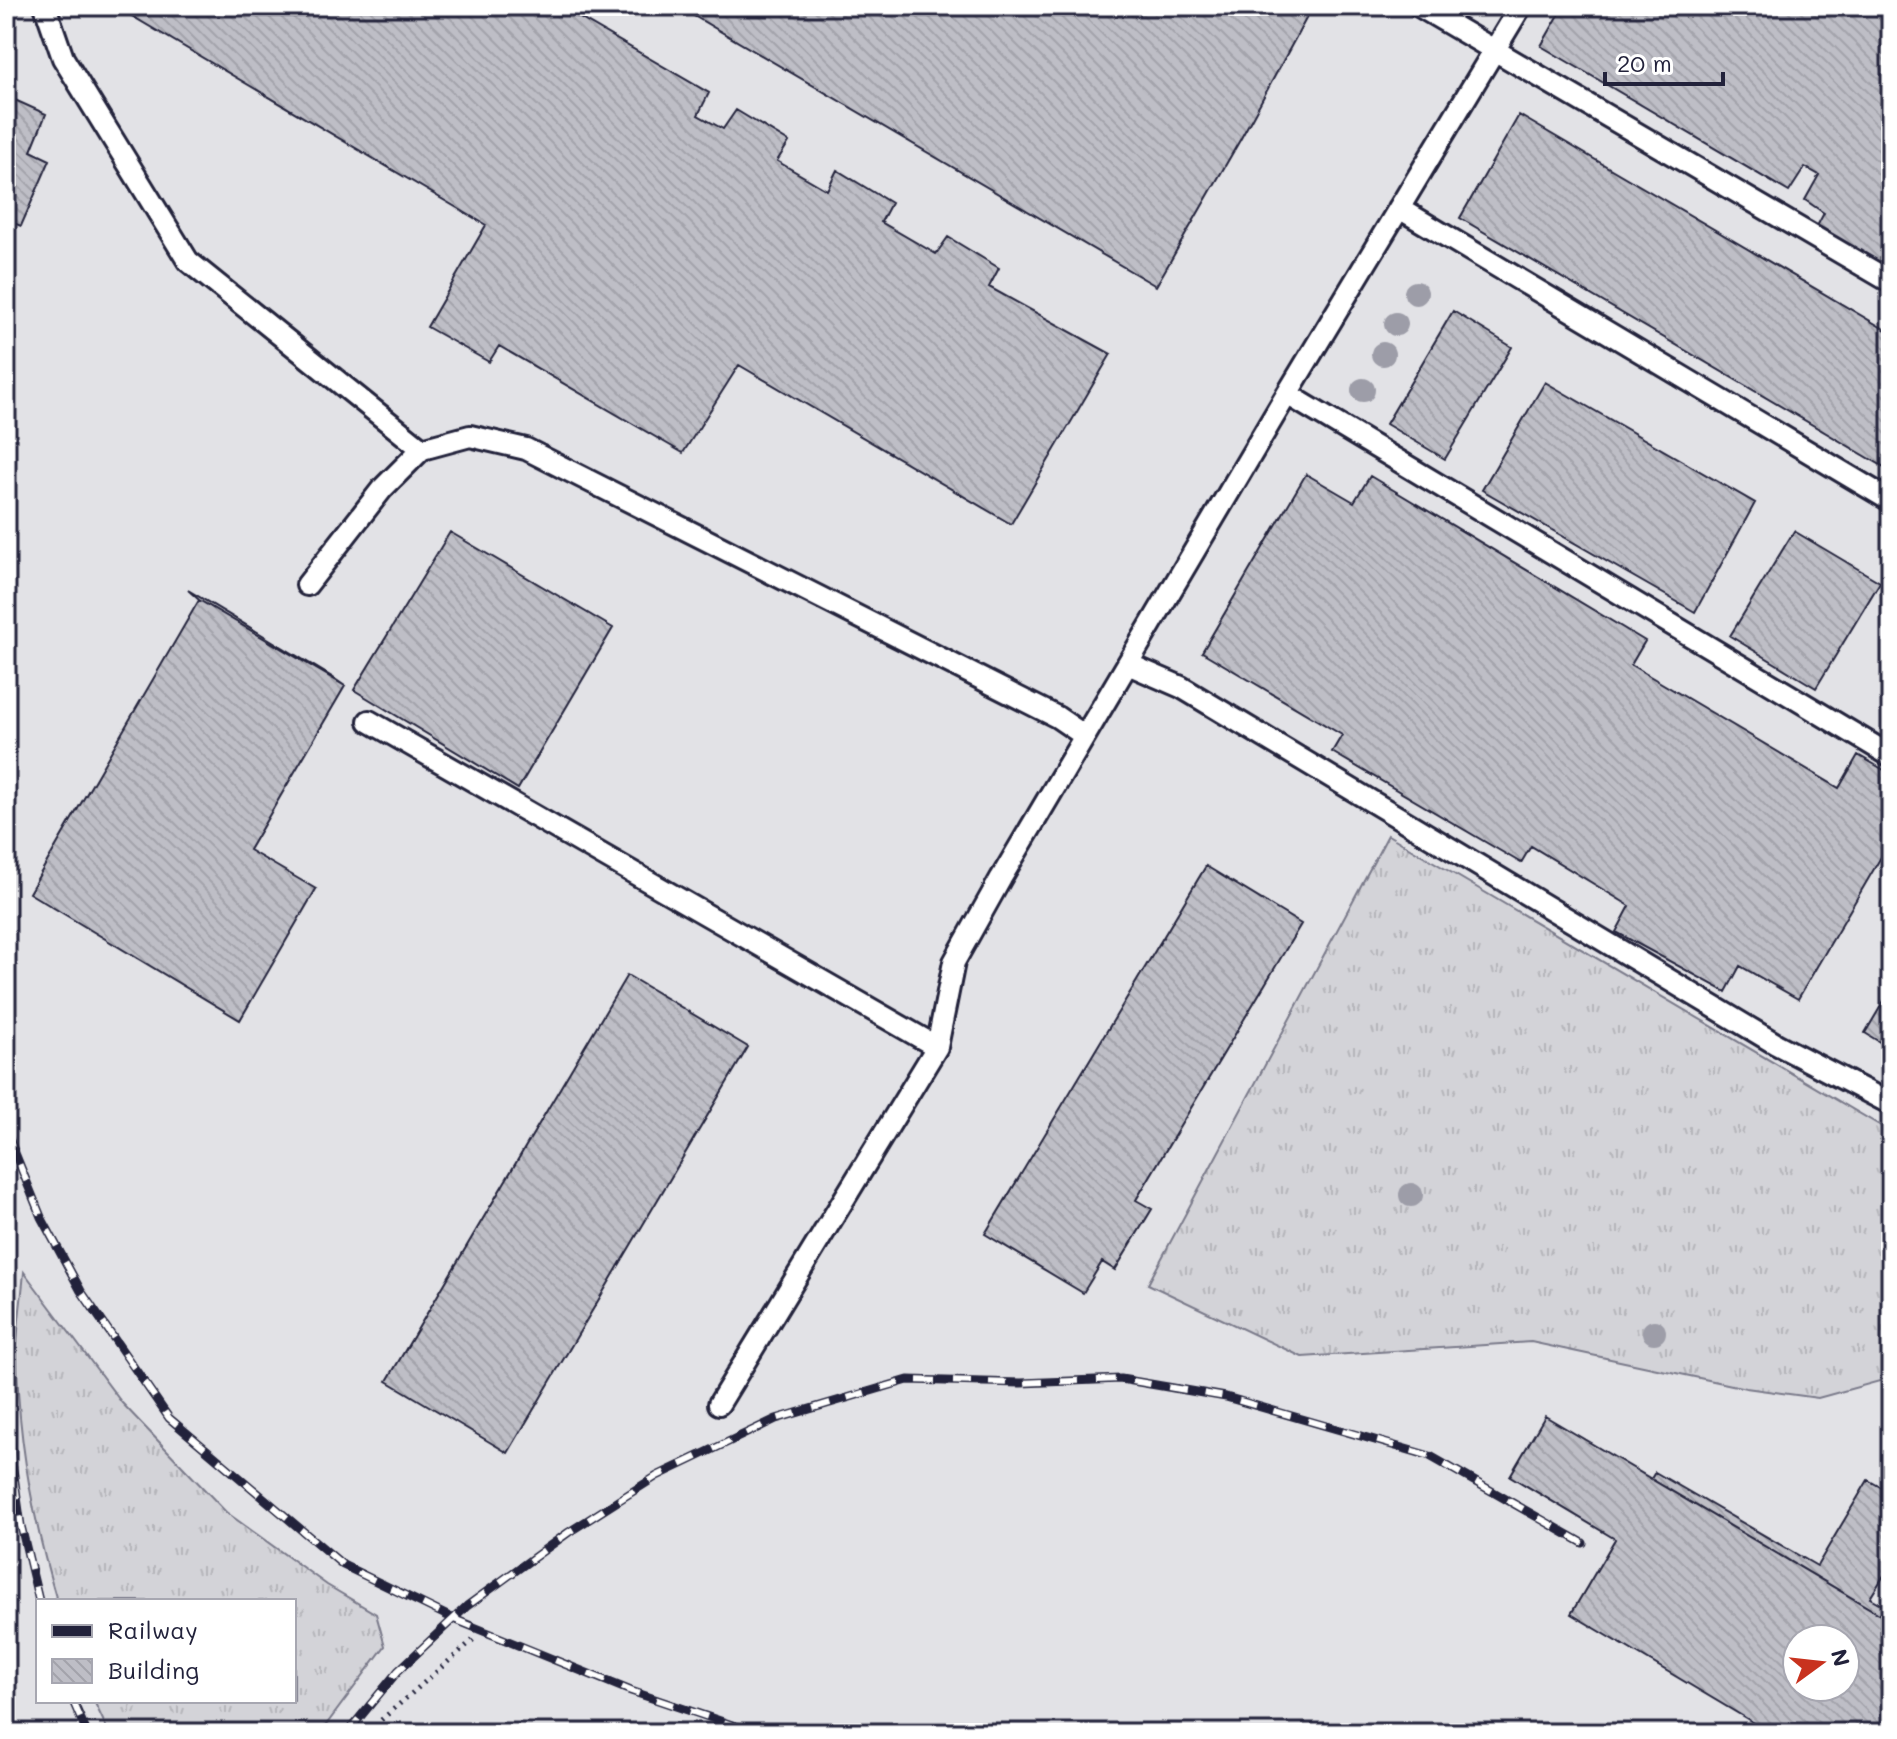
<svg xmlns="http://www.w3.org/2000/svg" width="1897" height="1739" font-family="Mali,sans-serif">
  <defs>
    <pattern id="grass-tufts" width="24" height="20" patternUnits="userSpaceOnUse" patternTransform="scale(2)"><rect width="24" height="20" fill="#d3d3d8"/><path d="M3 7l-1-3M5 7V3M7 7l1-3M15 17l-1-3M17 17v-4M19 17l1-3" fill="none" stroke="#b5b5ba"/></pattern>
    <pattern id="building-back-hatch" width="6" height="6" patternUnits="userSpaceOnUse" patternTransform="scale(2)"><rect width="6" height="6" fill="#bebec6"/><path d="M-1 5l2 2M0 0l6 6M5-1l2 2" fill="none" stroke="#a3a3ab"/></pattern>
  </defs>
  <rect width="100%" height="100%" fill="#f2f2f3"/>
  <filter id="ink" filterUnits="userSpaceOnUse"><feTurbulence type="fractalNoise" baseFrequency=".0125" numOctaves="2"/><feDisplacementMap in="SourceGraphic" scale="16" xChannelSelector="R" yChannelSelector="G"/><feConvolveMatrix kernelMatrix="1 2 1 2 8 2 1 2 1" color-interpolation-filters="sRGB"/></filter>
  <g filter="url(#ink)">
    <path fill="#e2e2e6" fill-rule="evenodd" d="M6,6H1891V1733H15L6,1683ZM38,1601H294V1701H38ZM1797,1639H1845V1687H1797Z"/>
    <path fill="url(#grass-tufts)" stroke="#7a7a8a" stroke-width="2" d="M1388,835L1891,1132V1364L1880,1381L1818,1398L1746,1388L1531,1342L1302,1357L1148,1284Z
      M24,1272L122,1403L226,1512L327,1585L376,1614L385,1646L320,1733H109L94,1701H294V1601H57C33,1520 16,1431 17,1346C18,1321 22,1296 24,1272Z"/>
    <path fill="url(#building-back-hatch)" stroke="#22223b" stroke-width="2" fill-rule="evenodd" d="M115,6H515L529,15L535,6H559L709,93L698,115L723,129L736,110L789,142L777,161L827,190L837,170L891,203L881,222L936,254L948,237L999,268L989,287L1111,354L1011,524L739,365L683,453L499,346L489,362L427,327L486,225Z
      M677,6H1313L1240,140L1156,286Z
      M1564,6H1891L1890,269L1816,228L1824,213L1805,200L1819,175L1805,167L1789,192L1541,46Z
      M6,96L46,114L31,151L50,160L21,226L6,220Z
      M1519,115L1891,333V471L1460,218Z
      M1453,311L1512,347L1445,459L1386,424Z
      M1545,382L1755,503L1695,612L1482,490Z
      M1306,474L1354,502L1370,476L1645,641L1631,665L1839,788L1858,755L1891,774V803L1884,815L1891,819V840L1798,999L1740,966L1726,992L1616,932L1630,906L1531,846L1521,863L1332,752L1342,735L1202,652Z
      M1794,531L1880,582L1816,688L1730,636Z
      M450,532L613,628L518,789L354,690Z
      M188,590L332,677L345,686L199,600Z
      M199,600L345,686L249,850L316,889L240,1020L29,893Z
      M1206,866L1301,924L1136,1200L1152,1209L1115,1270L1102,1262L1083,1293L985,1234Z
      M627,975L748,1047L508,1453L387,1381Z
      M1891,989V1049L1865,1033Z
      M1545,1416L1891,1621V1733H1771L1571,1614L1615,1539L1510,1476ZM1797,1639H1845V1687H1797Z
      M1655,1472L1817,1566L1868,1480L1891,1493V1564L1870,1598L1891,1610V1621L1651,1479Z"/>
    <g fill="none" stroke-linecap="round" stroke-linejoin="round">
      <g stroke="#22223b" stroke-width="26">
        <path id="lane" d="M45,6L63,58L188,261L422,449
          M1419,6L1891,282
          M1399,208L1891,501
          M1287,394L1891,756
          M307,585L382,489L422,449L470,436L526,449L1057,717L1085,736
          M1128,664L1181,687L1776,1044L1891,1104
          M369,721L937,1047
          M719,1404L937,1047L954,962L1001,878L1287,394L1521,6"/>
      </g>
      <path stroke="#22223b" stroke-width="5" stroke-dasharray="2 6" stroke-linecap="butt" d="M372,1733L380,1721L474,1639"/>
      <use href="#lane" stroke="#fff" stroke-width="20"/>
      <g stroke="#22223b" stroke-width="9">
        <path id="rail" d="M6,1131L41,1217L81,1291L169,1418L343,1565L454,1619L631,1691L756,1733
          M6,1337L12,1462L21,1526L39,1601
          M73,1701L87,1733
          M347,1733L398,1671L467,1606L569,1532L657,1476L776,1419L908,1380L1021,1383L1121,1379L1226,1397L1430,1456L1583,1543"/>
      </g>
      <use href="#rail" stroke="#fff" stroke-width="6" stroke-dasharray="18" stroke-linecap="butt"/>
    </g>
    <g fill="#9d9da8">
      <circle cx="1416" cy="293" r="12"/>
      <circle cx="1396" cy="324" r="12"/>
      <circle cx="1383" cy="354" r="12"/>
      <circle cx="1363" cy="390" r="12"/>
      <circle cx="1411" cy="1195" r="12"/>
      <circle cx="1654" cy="1332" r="12"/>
    </g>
  </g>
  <rect width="1897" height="1739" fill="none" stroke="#fff" stroke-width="32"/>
  <rect x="16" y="16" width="1865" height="1707" fill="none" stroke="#22223b" stroke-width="3" filter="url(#ink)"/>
  <rect x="36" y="1599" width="260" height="104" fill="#ffffff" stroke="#a7a7b1" stroke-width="2"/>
  <rect x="52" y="1625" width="40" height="12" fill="#22223b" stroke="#a7a7b1" stroke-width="2"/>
  <text x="108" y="1639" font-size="24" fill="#22223b">Railway</text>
  <rect x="52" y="1659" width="40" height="24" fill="url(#building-back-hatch)" stroke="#a7a7b1" stroke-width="2"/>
  <text x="108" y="1679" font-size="24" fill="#22223b">Building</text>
  <g transform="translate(1821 1663) rotate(75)"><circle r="38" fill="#ffffff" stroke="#a7a7b1" stroke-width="2"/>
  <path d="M0-6L14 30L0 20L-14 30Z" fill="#c8321e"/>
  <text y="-12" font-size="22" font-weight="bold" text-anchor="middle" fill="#22223b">N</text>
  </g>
  <path d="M1605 72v12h118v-12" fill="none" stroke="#22223b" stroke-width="4"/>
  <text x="1617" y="72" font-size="24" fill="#22223b" stroke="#ffffff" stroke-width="6" paint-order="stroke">20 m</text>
</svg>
